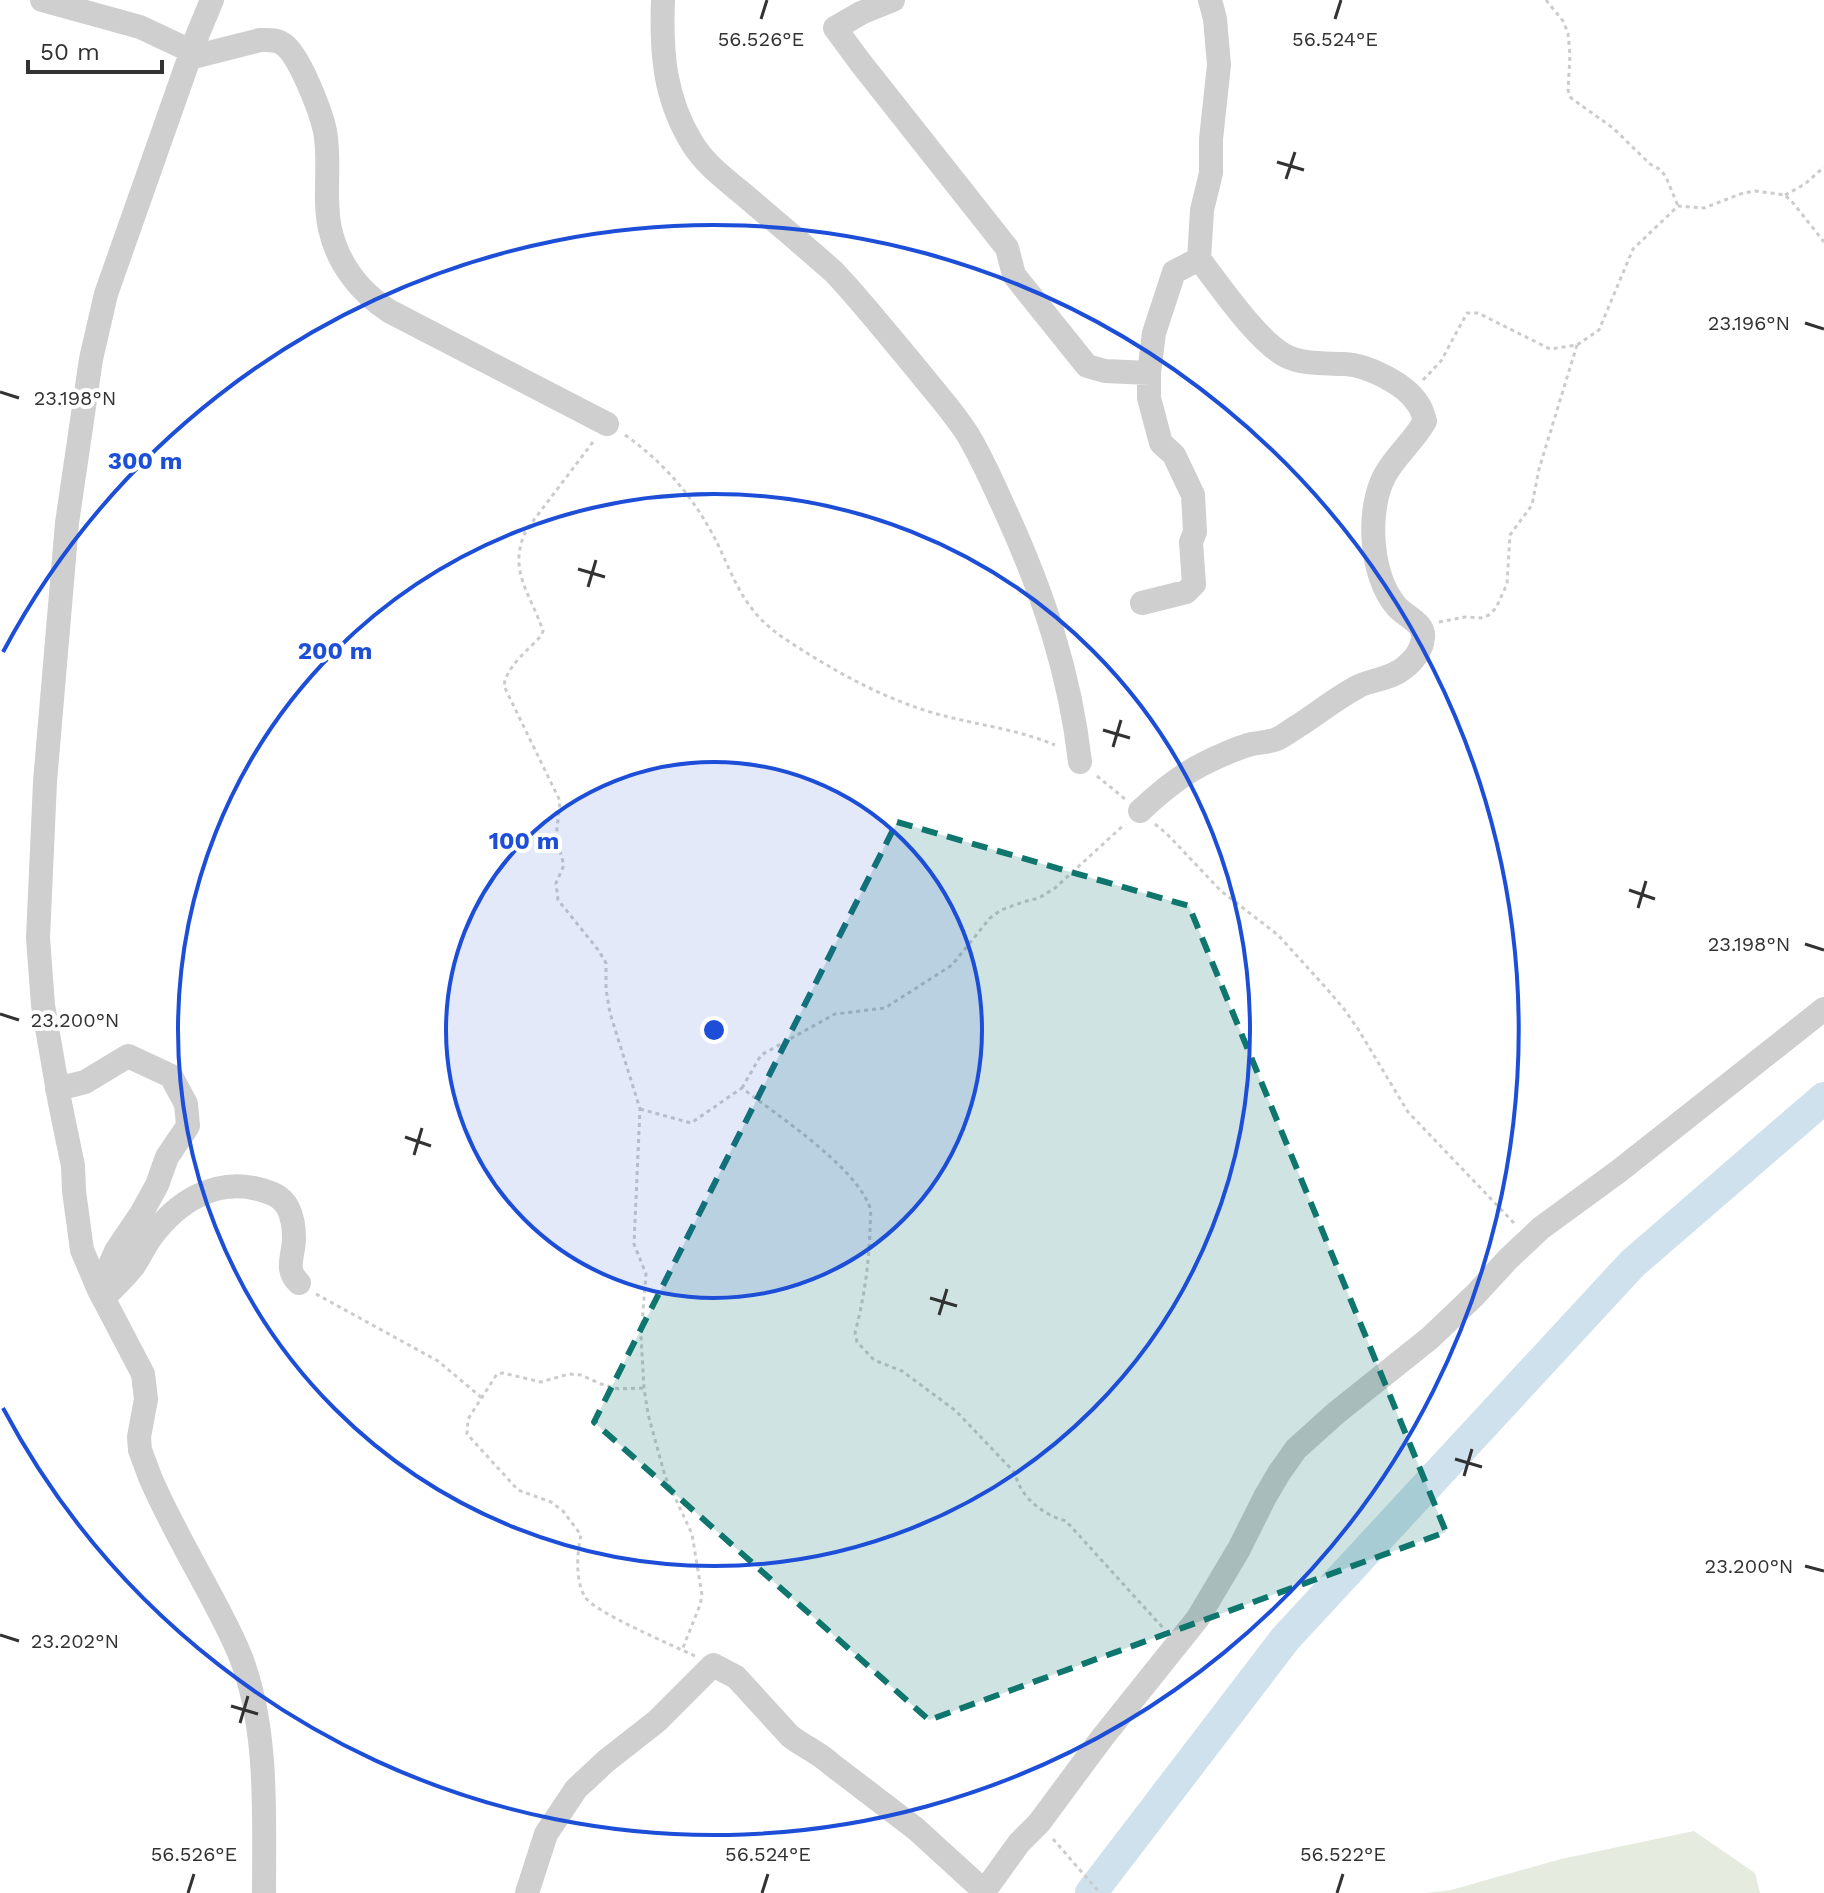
<svg xmlns="http://www.w3.org/2000/svg" width="1824" height="1893" font-family="'Work Sans',sans-serif">
  <rect width="100%" height="100%" fill="#fff"/>
  <path fill="#e5ebde" d="M1694,1831L1755,1873L1760,1893H1426L1451,1890L1561,1859Z"/>
  <g fill="none" stroke-linecap="round" stroke-linejoin="round">
    <path stroke="#cfe1ed" stroke-width="32" d="M1091,1893L1285,1639L1633,1263L1824,1098"/>
    <path stroke="#ccc" stroke-width="3" stroke-dasharray="4 4" stroke-linecap="butt" d="M1546,0L1563,21L1568,33L1570,55L1568,90L1571,98L1613,128L1650,164L1661,170L1666,177L1678,206
      M1785,195L1805,184L1824,167
      M1423,380L1441,361L1467,313H1478L1550,349L1577,345L1599,330L1633,249L1678,206L1704,208L1743,193L1756,191L1785,195L1794,204L1824,242
      M625,435C662,461 691,494 713,535C726,559 735,588 753,610C768,630 790,642 810,655C851,680 891,701 937,714C977,725 1017,729 1055,745
      M593,442L527,529C506,569 531,594 543,631L541,636C528,650 506,667 504,686L560,801L556,838L564,865L556,883L558,900L599,951L606,963V989L610,1013L640,1109L634,1244L646,1274L641,1336L644,1388L648,1414L665,1476L692,1534L702,1595L700,1605L682,1650
      M1439,622L1465,617L1481,618L1489,615L1496,608L1507,584L1510,535L1532,505L1539,469L1577,345
      M1097,776L1125,799
      M1155,824L1167,834L1221,891L1278,935L1327,989L1344,1009L1358,1029L1408,1112L1514,1223
      M742,1088L761,1055L835,1014L885,1008L952,965L990,918L1001,910L1023,902L1039,898L1055,888L1125,824
      M640,1109L691,1123L742,1088C778,1116 852,1164 869,1205C872,1212 870,1222 870,1229C869,1265 864,1298 855,1333L857,1342L874,1360L902,1371L956,1411L1015,1473C1020,1497 1043,1515 1066,1521L1164,1629
      M316,1294L438,1361L482,1398
      M643,1388L619,1389L601,1384L581,1375L569,1374L541,1382L503,1373L497,1374L468,1419L467,1434L518,1490L551,1502L563,1511L581,1535C577,1553 575,1580 585,1597C594,1612 674,1646 695,1656
      M1053,1839L1100,1893"/>
    <path stroke="#cfcfcf" stroke-width="24" d="M42,0L140,27L191,51
      M212,0L197,36L106,294L91,359L67,523L45,782L38,938L43,1005L60,1103L73,1166L74,1191L82,1250L99,1290L143,1374L146,1399L139,1437L140,1450L150,1477C170,1524 197,1568 220,1613C229,1631 239,1649 245,1669C268,1738 264,1820 264,1893
      M663,0C661,52 664,97 692,143C706,166 729,182 749,199C777,223 806,247 834,272L845,284C871,313 895,343 920,373C936,393 954,413 968,435C983,460 994,486 1006,512C1043,593 1070,673 1080,762
      M893,0L861,13L835,28L860,62L1007,248L1014,275L1087,366L1105,371L1149,373
      M189,58L260,40C268,40 276,39 283,44C299,54 321,112 325,131C331,163 323,197 330,229C338,264 360,292 389,311L607,424
      M1142,603L1186,592L1194,584L1191,542L1195,532L1193,495L1174,455L1161,443L1149,398V373L1154,333L1174,272L1199,259L1202,210L1211,173V139L1219,65L1215,19L1210,0
      M1140,811C1159,793 1179,776 1203,764C1217,757 1232,750 1248,745C1257,742 1268,743 1277,739C1284,736 1291,730 1298,726C1318,713 1338,697 1359,686C1374,679 1391,679 1404,668C1413,661 1422,650 1423,638C1425,623 1406,617 1397,607C1370,576 1366,510 1385,475C1396,455 1414,441 1425,421C1423,415 1422,409 1418,404C1406,384 1367,365 1345,364C1325,363 1302,365 1284,355C1256,339 1220,286 1199,259
      M57,1089L85,1082L128,1056L171,1076L186,1104L188,1126L167,1157L157,1185L141,1214L116,1251L99,1290
      M103,1298C114,1288 124,1278 133,1267C140,1257 145,1245 152,1236C177,1202 215,1178 258,1189C270,1192 282,1196 288,1208C292,1216 294,1229 294,1238C294,1256 284,1269 299,1283
      M527,1893L546,1834L576,1789L606,1761L657,1721L713,1665L736,1677L790,1736C804,1747 818,1752 831,1764L916,1829L984,1891
      M983,1893L1019,1843L1039,1823L1102,1738L1198,1618L1239,1549L1265,1497L1279,1473L1296,1449L1336,1413L1430,1338L1475,1295L1508,1259L1541,1228L1619,1171L1824,1009"/>
  </g>
  <path fill="#0f766e" fill-opacity="0.2" stroke="#0f766e" stroke-width="6" stroke-dasharray="16 10" stroke-linejoin="round" d="M897,822L1189,906L1446,1532L929,1720L594,1422Z"/>
  <path fill="none" stroke="#323232" stroke-width="3" d="M761,19L767,0M1335,19L1341,0M1277,162L1304,170M1286,179L1295,152M1805,323L1824,329M0,392L19,398M578,569L605,577M588,587L596,560M1103,730L1130,738M1113,747L1121,720M1629,890L1655,899M1638,908L1646,881M1805,944L1824,950M0,1014L19,1020M405,1137L431,1146M414,1155L422,1128M930,1298L957,1306M939,1315L947,1289M1455,1459L1482,1467M1464,1476L1472,1449M1805,1566L1824,1571M0,1635L19,1641M231,1706L258,1714M240,1723L248,1696M188,1893L194,1874M762,1893L768,1874M1337,1893L1343,1874"/>
  <circle cx="714" cy="1030" r="268" fill="#1d4ed8" fill-opacity=".12"/>
  <g fill="none" stroke="#1d4ed8" stroke-width="4">
    <circle cx="714" cy="1030" r="268"/>
    <circle cx="714" cy="1030" r="536"/>
    <path d="M3 652A805 805 0 1 1 3 1408"/>
  </g>
  <g font-size="20" text-anchor="middle" fill="#323232" stroke="#fff" stroke-width="8" stroke-linejoin="round" paint-order="stroke">
    <text x="761" y="46">56.526°E</text>
    <text x="1335" y="46">56.524°E</text>
    <text x="1749" y="330">23.196°N</text>
    <text x="75" y="405">23.198°N</text>
    <text x="1749" y="951">23.198°N</text>
    <text x="75" y="1027">23.200°N</text>
    <text x="1749" y="1573">23.200°N</text>
    <text x="75" y="1648">23.202°N</text>
    <text x="194" y="1861">56.526°E</text>
    <text x="768" y="1861">56.524°E</text>
    <text x="1343" y="1861">56.522°E</text>
  </g>
  <circle cx="714" cy="1030" r="12" fill="#1d4ed8" stroke="#fff" stroke-width="4"/>
  <g font-size="24" text-anchor="middle" font-weight="bold" fill="#1d4ed8" stroke="#fff" stroke-width="8" stroke-linejoin="round" paint-order="stroke">
    <text x="145" y="469">300 m</text>
    <text x="335" y="659">200 m</text>
    <text x="524" y="849">100 m</text>
  </g>
  <path d="M28 60v12h134v-12" fill="none" stroke="#323232" stroke-width="4"/>
  <text x="40" y="60" font-size="24" fill="#323232" stroke="#ffffff" stroke-width="6" paint-order="stroke">50 m</text>
</svg>
